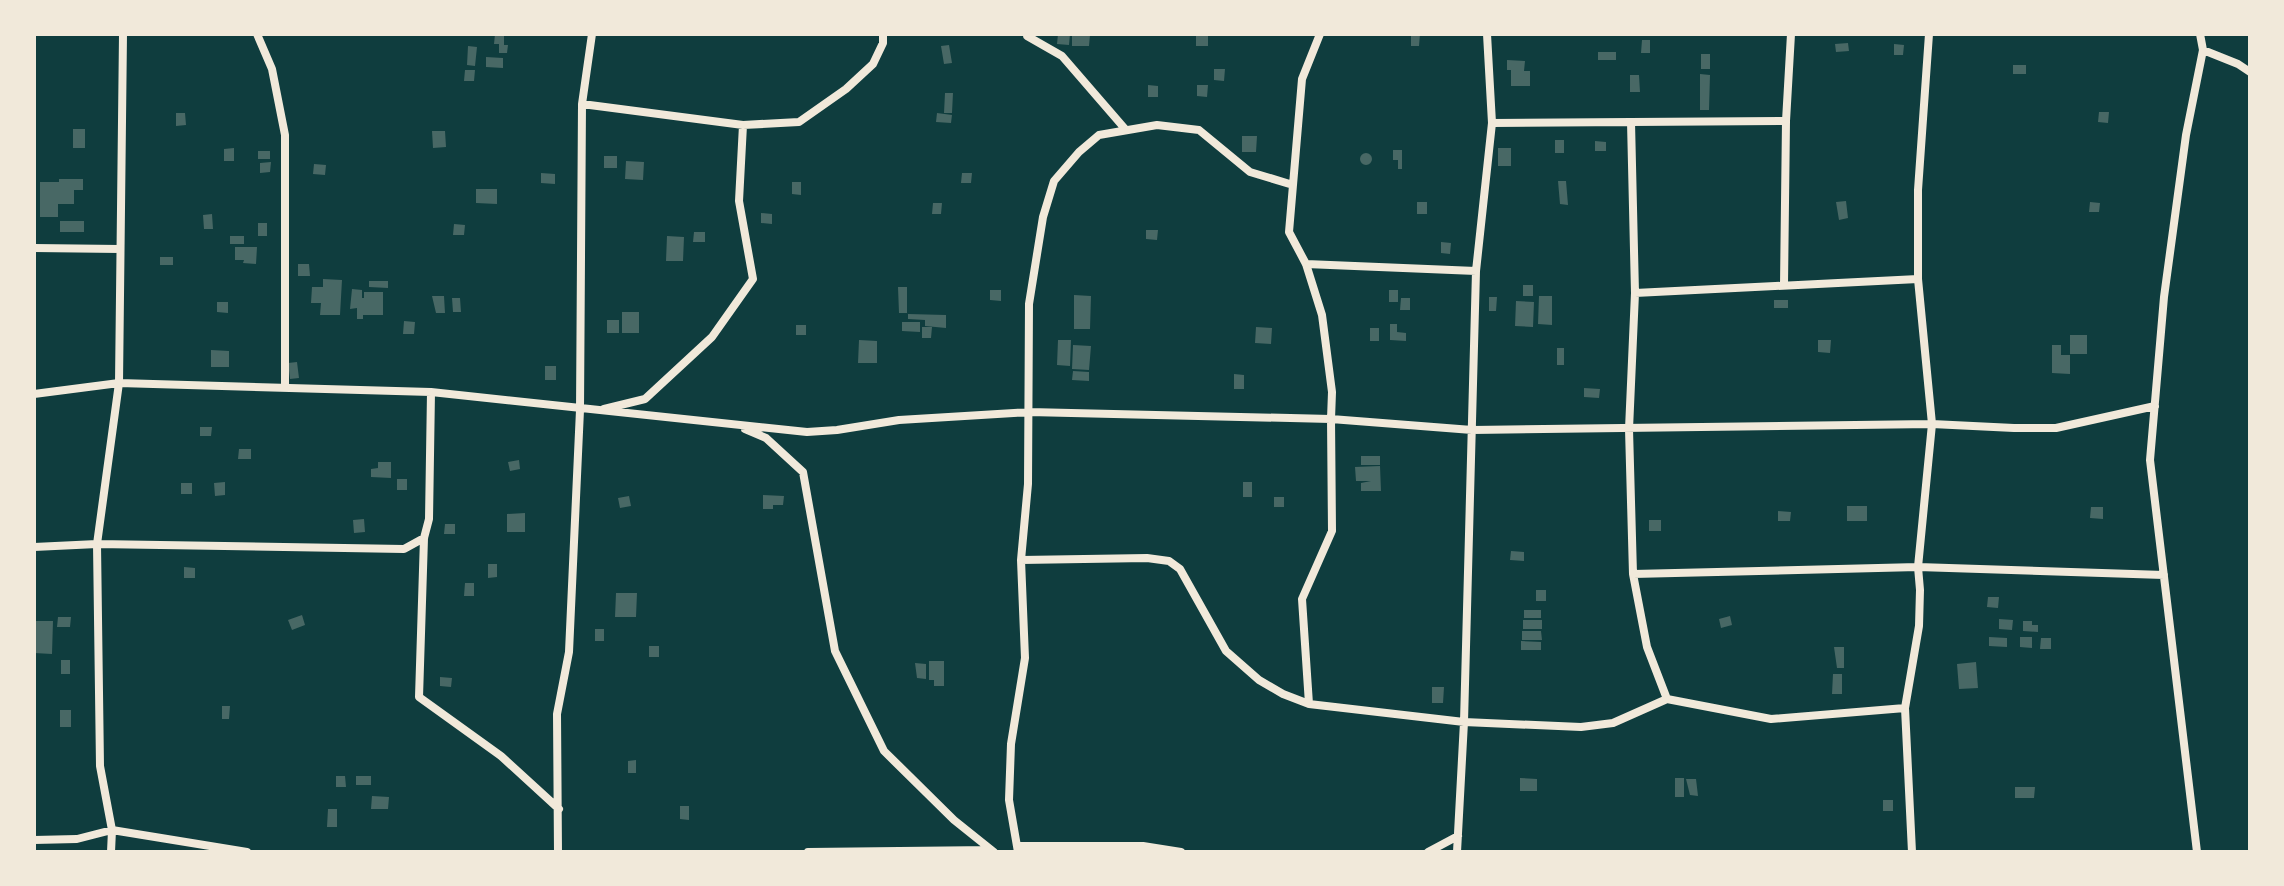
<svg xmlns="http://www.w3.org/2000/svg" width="2284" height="886" font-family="'Fira Sans Condensed',sans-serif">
  <rect width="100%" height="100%" fill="#0f3d3e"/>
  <path fill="#486865" d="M495,34H504V45H508L507,53H499V44H494Z
    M1058,34H1070L1069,45L1057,44Z
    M1072,34L1090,35L1089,46H1072Z
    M1196,34H1208V46H1196Z
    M1411,34H1420L1419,46H1411Z
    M1642,40H1650V53H1641Z
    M1848,43L1849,51L1836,52L1835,44Z
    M1894,44L1904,45L1903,55H1894Z
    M949,45L952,63L944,64L941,46Z
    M468,46L477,47L475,66L467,65Z
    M1598,52H1616V60H1598Z
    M1701,54H1710V69H1701Z
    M486,57L503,58V68L486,67Z
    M1507,60L1525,61L1524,71H1530V86H1511V70H1507Z
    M2013,65H2026V74H2013Z
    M1214,69H1225L1224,81L1214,80Z
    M465,70H475L474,81H464Z
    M1700,74L1710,75L1709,110H1700Z
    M1630,75H1639L1640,92H1630Z
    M1148,85L1158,86V97H1148Z
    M1197,85H1208L1207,97L1197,96Z
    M945,93H953L952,113H944Z
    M2099,112H2109L2108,123L2098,122Z
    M176,113H185L186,125L176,126Z
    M937,113L952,115L951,123L936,122Z
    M73,129H85V148H73Z
    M432,131H445L446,147L433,148Z
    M1242,136H1257L1256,152H1242Z
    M1555,140H1564V153H1555Z
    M1595,141L1606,142V151H1595Z
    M234,148V161H224V149Z
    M1498,148H1511V166H1498Z
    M1393,150H1402V169H1398V160H1393Z
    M258,151H270V159H258Z
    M1360 159a6 6 0 1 1 12 0a6 6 0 1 1-12 0Z
    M604,156H617V168H604Z
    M626,161L644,162L643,180L625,179Z
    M271,162L270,172L260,173V163Z
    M314,164L326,165L325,175L313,174Z
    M541,173L555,174V184L541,183Z
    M962,173H972L971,183H961Z
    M59,179H83V190H74V204H58V217H40V182H59Z
    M1558,181H1566L1568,205L1560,204Z
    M792,182H801V195L792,194Z
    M476,189H497V204L476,203Z
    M1846,201L1848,218L1839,220L1836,202Z
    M1417,202H1427V214H1417Z
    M2090,202L2100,203L2099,212H2089Z
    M933,203H942L941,214H932Z
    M761,213L772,214V224L761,223Z
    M212,214L213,229H204L203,215Z
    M60,221H84V232H60Z
    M258,223H267V236H258Z
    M454,224L465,225L464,235H453Z
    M1146,230H1158L1157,240L1146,239Z
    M694,232H705V242H693Z
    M230,236H244V244H230Z
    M667,236L684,237L683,261H666Z
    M1441,242L1451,243L1450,254L1441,253Z
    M235,247H257L256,264L243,263L244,260H235Z
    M160,257H173V265H160Z
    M298,264H309L310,276H298Z
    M323,279L342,280L340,315H320L321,303H311L312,287H323Z
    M369,281H388V288L369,287Z
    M1523,285H1533V296H1523Z
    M898,287H907V313H899Z
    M352,289L362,290V298H364V292H383V315H363V319H357V308L350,309Z
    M990,290H1001V301L990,300Z
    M1389,290H1398V302H1389Z
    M1074,295L1091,296L1090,329H1074Z
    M432,296H444L445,313H436Z
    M1539,296H1552V325L1538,324Z
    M1489,297H1497L1496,311H1489Z
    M452,298H460L461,312H453Z
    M1401,298H1410V310H1400Z
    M1774,300H1788V308H1774Z
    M1516,301L1534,302L1533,327L1515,326Z
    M217,302H228V313L217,312Z
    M622,312H639V333H622Z
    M908,314L946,315V328L925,326V320L908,319Z
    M607,320H619V333H607Z
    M404,321L415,322L414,334H403Z
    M902,322H920V332L902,331Z
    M1390,324H1397V332L1406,333V341L1390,340Z
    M796,325H806V335H796Z
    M922,327H932L931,338H922Z
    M1256,327L1272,328L1271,344L1255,343Z
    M1370,328H1379V341H1370Z
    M2070,335H2087V354H2070Z
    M859,340L877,341V363H858Z
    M1058,340H1071L1070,366L1057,365Z
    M1818,340H1831L1830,353L1818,352Z
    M1073,345L1091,346L1089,370L1072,369Z
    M2052,345H2061V355H2070V374L2052,373Z
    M1557,348H1564V365H1557Z
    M211,350L229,351V367H211Z
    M297,362L299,378L290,379L288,363Z
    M545,366H556V380H545Z
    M1073,371L1089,372V381L1072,380Z
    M1234,374L1244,375V389H1234Z
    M1584,388L1600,389L1599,398L1584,397Z
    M200,427H212L211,436H200Z
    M239,449H251V459H238Z
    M1361,456H1380V465H1361Z
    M519,460L520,469L510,471L508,462Z
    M378,462H391V478L371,477V469L378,468Z
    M1380,466L1381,491H1361V483L1371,481H1356L1355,467Z
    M397,479H407V490H397Z
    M225,482V495L215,496L214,483Z
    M1243,482H1252V497H1243Z
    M181,483H192V494H181Z
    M763,495L784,496L783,505H773V509H763Z
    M629,496L631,506L620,508L618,498Z
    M1274,497H1284V507H1274Z
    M1847,506H1867V521H1847Z
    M2091,507H2103V519L2090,518Z
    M1778,511L1791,512L1790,521H1778Z
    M525,513V532H507V514Z
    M364,519L365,532L354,533L353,520Z
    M1649,520H1661V531H1649Z
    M445,524H455V534H444Z
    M1511,551L1524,552V561L1510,560Z
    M488,564H497V577L488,578Z
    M184,567L195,568V578H184Z
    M465,583H474V596H464Z
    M1536,590H1546V601H1536Z
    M616,593H637L636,617H615Z
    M1988,597H1999L1998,608L1987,607Z
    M1524,610H1541V618H1524Z
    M302,615L305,625L292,630L288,620Z
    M1730,616L1732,625L1721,628L1719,619Z
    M58,617H71L70,627H57Z
    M1999,619L2013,620L2012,630L1999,629Z
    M1523,620H1542V629H1523Z
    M34,621H53L52,654L34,653Z
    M2023,621H2032V625H2038V632L2023,631Z
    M595,629H604V641H595Z
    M1522,631H1541L1542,640H1522Z
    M1989,637L2007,638V647L1989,646Z
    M2020,637H2032V648L2020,647Z
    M2041,638H2051V649H2040Z
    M1521,641L1541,642V650H1521Z
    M649,646H659V657H649Z
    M1834,647H1844V668H1837Z
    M61,660H70V674H61Z
    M929,661H944V686H934V680H929Z
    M1976,662L1978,688L1959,689L1957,664Z
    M915,663L926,664V679L917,678Z
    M1833,674H1842V694H1832Z
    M440,677L452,678L451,687L440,686Z
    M1432,687H1444L1443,703H1432Z
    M222,706H230L229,719H222Z
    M60,710H71V727H60Z
    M636,760V773H628V761Z
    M336,776H345L346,787H336Z
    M356,776H371V785H356Z
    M1520,778L1537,779V791H1520Z
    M1675,778H1684V797H1675Z
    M1686,779H1696L1698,796L1690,795Z
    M2015,787H2035L2034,798H2015Z
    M372,796L389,797L388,809H371Z
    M1883,800H1893V811H1883Z
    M680,806H689V820L680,819Z
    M328,809H337V827H327Z"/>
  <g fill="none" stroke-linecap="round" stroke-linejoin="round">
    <path stroke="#f1e9da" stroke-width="8" d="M257,34L272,69L285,135V388
      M1027,34V36L1062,56L1126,130
      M2203,50L2238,64L2250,72
      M582,104L743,125L799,122L846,89L873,64L883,43V34
      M1631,122L1786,121
      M1492,123L1631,122L1635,293L1629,429L1633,574L1647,647L1667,699L1771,719L1905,708
      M34,248L120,249
      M1306,264L1476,271
      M1784,285L1786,121L1791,34
      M1635,293L1918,279
      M431,392L429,519L424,538L419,697L501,756L559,809
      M34,394L119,383L431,392L807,432L837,430L899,420L1029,412L1331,419L1332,392L1322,315L1306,264L1289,232L1293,185
      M604,409L645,399L712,337L753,279L739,201L743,125
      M745,429L766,438L803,472L835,651L884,751L954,820L994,852
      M34,547L97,544L404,549L424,538
      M1021,560L1147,558L1169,561L1180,569L1226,651L1259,680L1283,694L1309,704L1464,722L1581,727L1613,723L1667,699
      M1633,574L1918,567L2164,575
      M1309,704L1302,599L1332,531L1331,419L1472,430L1932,424L2014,428H2056L2155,406
      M34,840L77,839L112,830L247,852
      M1017,846H1143L1181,852
      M111,852L112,830L100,766L97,544L119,383L123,34
      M558,852L557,714L569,652L580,410L582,104L592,34
      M808,852L991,850
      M1018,852L1009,800L1011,744L1025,658L1021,560L1028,484L1029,304L1043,217L1054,181L1079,152L1099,135L1157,125L1199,130L1250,172L1293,185L1302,79L1320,34
      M1428,852L1458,836
      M1457,852L1464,722L1476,271L1492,123L1487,34
      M1912,852L1905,708L1919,626L1920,590L1918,567L1932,424L1918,279V190L1929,34
      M2197,852L2150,460L2164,297L2186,135L2203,50L2200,34"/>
  </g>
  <rect width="2284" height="886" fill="none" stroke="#f1e9da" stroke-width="72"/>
</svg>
